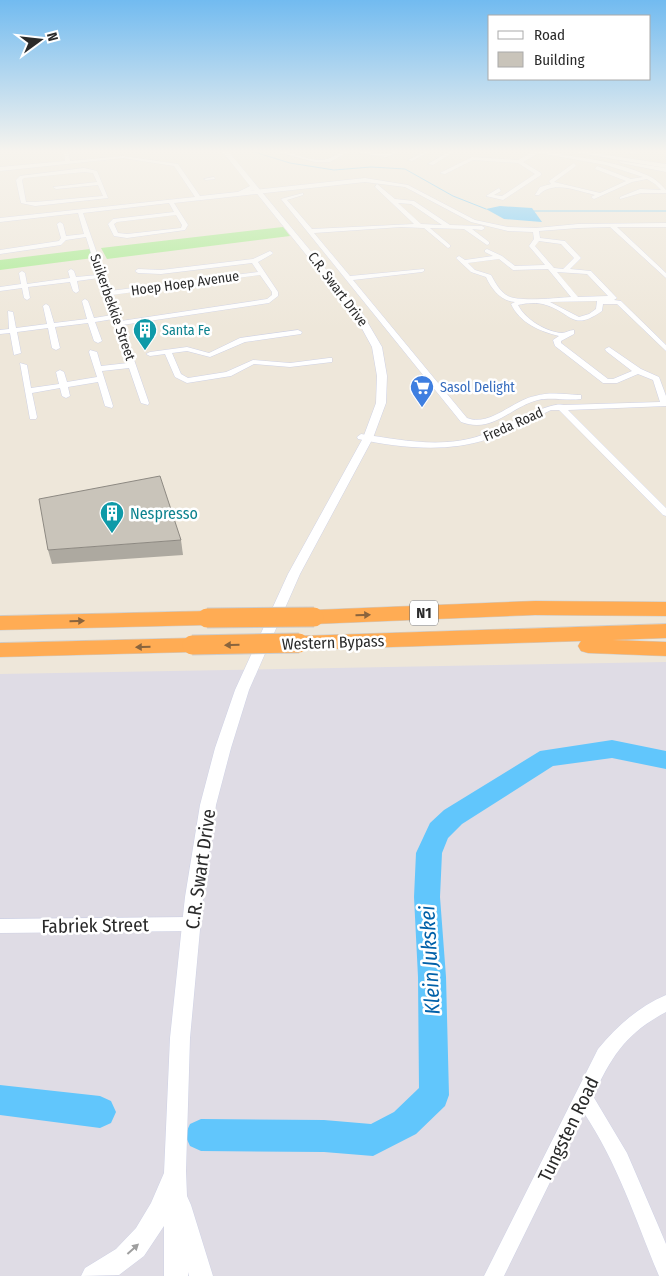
<svg xmlns="http://www.w3.org/2000/svg" width="666" height="1276" font-family="'Fira Sans Condensed',sans-serif">
  <rect width="100%" height="100%" fill="#eee7da"/>
  <path fill="#dfdce5" d="M666,662V1276H0V674Z"/>
  <path fill="#a8eb90" d="M283,227L290,236L107,259L101,248Z
    M90,249L93,258L0,270V260Z"/>
  <path fill="#61c6fc" d="M500,206L532,208L542,222L504,219L486,209Z"/>
  <g fill="none" stroke-linecap="round" stroke-linejoin="round">
    <path stroke="#61c6fc" stroke-width="1" d="M219,151H224
      M251,151L290,163L334,170L371,167L405,169L453,196L486,209
      M534,211H666"/>
    <path fill="#61c6fc" fill-rule="evenodd" d="M612,740L666,751V769L612,758L553,766L462,824L448,838L442,853L440,897L446,977L449,1095L445,1106L416,1134L373,1156L324,1152L201,1151L190,1146L185,1135L190,1124L201,1119L324,1120L371,1124L394,1112L419,1088L418,977L414,897L416,853L430,823L444,810L540,751Z
      M0,1085L100,1096L111,1101L116,1112L111,1123L100,1128L0,1115Z"/>
    <g stroke="#cfd2e5" stroke-width="1">
      <path id="pedestrian" d="M214,177L215,179L206,180L204,179Z"/>
    </g>
    <g stroke="#cfd2e5" stroke-width="1">
      <path id="minor" d="M64,151H68L70,161L123,156L178,164L200,196L365,178L408,185L475,220L508,227L536,228L578,224L666,223V227H617L666,273V278L610,227L578,228L539,231L540,238L565,241L581,258L570,269L591,271L616,297L617,298L614,300L621,301L666,345V351L617,304H603L602,311C572,332 572,313 546,305C537,302 527,303 518,305C525,319 546,332 562,333C566,333 569,330 574,330V334L561,341V343L608,379H613L632,371L606,351L605,349L609,347L641,369L659,377L666,396V406L568,410L666,508V516L663,515L559,410H551C530,420 509,431 488,439C447,453 400,448 358,439L357,437L361,434C401,440 443,449 482,435C499,429 551,400 564,405L660,402L653,380L638,374L617,383H603L555,346L553,340L559,336C539,331 520,323 511,304L515,302C501,301 492,290 486,277L471,272L456,258L459,256L465,260L493,256L485,252V250L487,249L502,256L515,266L545,265L529,246L534,239L533,232L508,231L471,222L405,187L365,182L174,203L188,225L185,230L127,238L114,236L108,224L113,219L174,212L169,203L83,213L110,291L258,272L252,263L161,274L138,273L135,271L138,269L161,270L253,259L270,251L273,253L272,254L258,262L278,292V296L269,303L122,325L149,403L148,405L141,403L129,368L102,371L113,406L112,408L105,406L98,382L68,387L70,396L66,398L62,396L60,388L32,393L37,417L36,419H30L20,363L27,365L31,388L59,384L56,372L60,370L64,372L67,382L97,377L89,352L90,350L97,352L101,366L128,363L113,319L95,322L102,341L98,343L94,341L88,323L55,327L60,348L56,350L52,348L48,328L17,332L21,353L14,355L10,333L0,334V330L9,329L8,311L13,312L16,328L47,324L43,306L46,304L49,306L54,323L87,319L82,301L85,299L88,301L94,318L112,315L99,278L77,281L79,291L76,293L73,291L70,282L28,287L30,298L27,300L24,298L22,288L0,291V287L21,284L19,273L22,271L25,273L27,284L70,278L68,271L71,269L74,271L76,277L98,275L86,237L66,240L61,245L0,254V250L59,241L61,238L57,224L60,222L63,224L66,236L84,234L78,213L0,222V218L195,197L174,166L123,158L0,171V167L65,161ZM176,215L182,225L181,228L127,234L118,233L114,224L117,222ZM539,241L561,244L574,258L563,269L554,268L535,246ZM499,259L513,270L548,269L571,297C557,298 518,302 508,296C500,292 495,282 491,275L475,270L468,263ZM557,272L587,274L608,296L578,297ZM260,275L272,292V295L267,299L121,321L112,295ZM597,301L596,309L589,314L579,317L550,302Z
        M273,151C288,149 304,160 320,160C332,160 340,150 350,151L330,162H315Z
        M361,151L386,154L397,151H402L386,157L359,153Z
        M426,151H431L412,161L408,160Z
        M450,151H455L433,165L428,164Z
        M534,151C543,150 554,153 564,155C591,159 620,163 644,174C653,177 660,183 666,190V193H641L620,199V197L640,189L661,190L655,184L647,179L632,182L594,199L591,197L595,195C578,191 552,180 539,195H535L540,187L551,184L549,181L574,163L576,166L554,182L600,193L626,181L595,169L597,166L631,179L643,177L606,165L539,153L523,162L541,173V175L503,200L486,196L499,188L501,191L494,195L502,196L535,174L518,163L473,160L445,174L440,173L472,157L518,160Z
        M618,151H629L639,153L637,154Z
        M619,161L666,168V172L621,163Z
        M84,168L97,171L108,198L35,206L21,203L16,180L20,176ZM84,172L93,173L97,182L53,187L56,189L98,185L103,196L35,202H26L22,180L24,178Z
        M377,184L395,199L414,201L450,225L482,226L485,228L482,230L472,229L489,242V244L487,245L464,229L430,228L450,245V247L448,248L424,228L401,227L314,233L350,276L424,269V271L422,272L353,280L467,418C490,427 513,400 535,396C549,392 564,394 578,395H581V399C567,401 552,397 538,400C510,407 493,434 461,422L281,199L303,193V195L287,200L312,229L414,224L375,187ZM398,203L411,204L442,225L421,224Z
        M298,330L302,332L301,334L245,342L210,357L187,351L172,353L181,374L188,378L226,372L253,360L290,363L329,358H332V362L290,367L254,364L231,376L187,383L175,377L165,354L150,356L146,354L150,352L187,347L209,353L240,338Z
        M191,917L196,919L199,924L196,929L191,931L0,933V919Z
        M666,995V1012C625,1034 612,1056 593,1096L627,1153L658,1225L666,1244V1276H659C636,1221 618,1164 584,1113L504,1276H484L598,1049C617,1026 638,1007 666,995Z"/>
    </g>
    <g stroke="#cfd2e5" stroke-width="1">
      <path id="tertiary" d="M222,151H228L362,313L382,347L387,376L386,403L373,438L300,574L249,690L231,748L216,805L203,897L190,1038L186,1171L187,1196L191,1205L213,1276H189L188,1272V1276H164V1226L144,1256L119,1275L81,1276L85,1268L116,1249L136,1228L151,1203L164,1173L170,1038L185,897L200,805L215,748L235,690L288,574L363,438L376,403L377,376L372,347L354,314L254,190L238,194V192L250,186Z
        M568,151H580L666,164V168Z"/>
    </g>
    <g stroke="#ccc" stroke-width="1">
      <path id="motorway" d="M535,601L666,602V616L535,615L314,624L307,622L304,617L307,612L314,610Z
        M207,611L214,613L217,618L214,623L207,625L0,630V616Z
        M666,624V638L613,640L666,642V656L588,653L581,651L578,646L581,641L299,650L292,648L289,643L292,638L299,636Z
        M192,638L199,640L202,645L199,650L192,652L0,657V643Z"/>
    </g>
    <use href="#pedestrian" fill="#fff" fill-rule="evenodd"/>
    <use href="#minor" fill="#fff" fill-rule="evenodd"/>
    <use href="#tertiary" fill="#fff" fill-rule="evenodd"/>
    <use href="#motorway" fill="#ffac54" fill-rule="evenodd"/>
    <g stroke="#ccc" stroke-width="21" stroke-linecap="butt">
      <path id="motorway-bridge" d="M207,618L314,617
        M192,645L299,643"/>
    </g>
    <use href="#motorway-bridge" stroke="#ffac54" stroke-width="19"/>
  </g>
  <path fill="#ada9a0" d="M181,540L183,555L52,564L48,550Z"/>
  <path fill="#c9c4ba" stroke="#8d8982" d="M160,476L181,540L48,550L39,499Z"/>
  <defs><path id="oneway-solid" d="M-6-.8H1V-3.2L6.5 0L1 3.2V.8H-6Z" transform="scale(1.25)"/></defs>
  <g fill="#8a643d">
    <use href="#oneway-solid" transform="translate(363 615) rotate(-2)"/>
    <use href="#oneway-solid" transform="translate(77 621) rotate(-1)"/>
    <use href="#oneway-solid" transform="translate(232 645) rotate(179)"/>
    <use href="#oneway-solid" transform="translate(143 647) rotate(179)"/>
  </g>
  <use fill="#9f9f9f" href="#oneway-solid" transform="translate(133 1249) rotate(-42)"/>
  <linearGradient id="sky" x2="0" y2="1"><stop stop-color="#72bbf0"/><stop offset="0.46" stop-color="#f7f4ee"/><stop offset="1" stop-color="#f7f4ee" stop-opacity="0"/></linearGradient>
  <rect width="666" height="329" fill="url(#sky)"/>
  <defs>
    <g id="building-pin" transform="scale(1.25)"><path d="M0 17L-7.5 6A9.5 9.5 0 1 1 7.5 6Z" fill="#0f9aa8" stroke="#fff"/><path d="M-4-6H4V6H1V3H-1V6H-4ZM-2.5-4.3h1.7v1.8h-1.7ZM.8-4.3h1.7v1.8H.8ZM-2.5-1h1.7V.8h-1.7ZM.8-1h1.7V.8H.8Z" fill="#fff"/></g>
    <g id="supermarket-pin" transform="scale(1.25)"><path d="M0 17L-7.5 6A9.5 9.5 0 1 1 7.5 6Z" fill="#3f7fe0" stroke="#fff"/><path d="M-6-5.5h2.5l.6 2H6L4.5 2H-2.5L-4.4-4H-6ZM-1.5 3.2a1.3 1.3 0 1 0 .1 0ZM3 3.2a1.3 1.3 0 1 0 .1 0Z" fill="#fff"/></g>
  </defs>
  <g fill-rule="evenodd">
    <use href="#building-pin" x="145" y="330"/>
    <use href="#supermarket-pin" x="422" y="387"/>
    <use href="#building-pin" x="112" y="513"/>
  </g>
  <g text-anchor="middle" stroke-width="5" stroke-linejoin="round" paint-order="stroke">
    <g font-size="14" fill="#2a2a2a" stroke="#fff">
      <text transform="translate(185 283) rotate(-8)" y="5">Hoep Hoep Avenue</text>
      <text transform="translate(338 289) rotate(53)" y="5">C.R. Swart Drive</text>
      <text transform="translate(113 307) rotate(71)" y="5">Suikerbekkie Street</text>
      <text transform="translate(513 424) rotate(-24)" y="5">Freda Road</text>
    </g>
    <g font-size="14" fill="#0d838f" stroke="#fff" text-anchor="start">
      <text x="162" y="335">Santa Fe</text>
    </g>
    <g font-size="14" fill="#366cbe" stroke="#fff" text-anchor="start">
      <text x="440" y="392">Sasol Delight</text>
    </g>
    <rect fill="#fff" stroke="#6a6a6a" stroke-width="1" x="410" y="600.5" width="28" height="25" rx="4"/>
    <g font-size="15" font-weight="bold" fill="#2a2a2a">
      <text x="424" y="618">N1</text>
    </g>
    <g font-size="16" fill="#0d838f" stroke="#fff" text-anchor="start">
      <text x="130" y="519">Nespresso</text>
    </g>
    <g font-size="16" fill="#2a2a2a" stroke="#fff">
      <text transform="translate(333 642) rotate(-2)" y="6">Western Bypass</text>
    </g>
    <g font-size="19" fill="#2a2a2a" stroke="#fff">
      <text transform="translate(200 869) rotate(-82)" y="7">C.R. Swart Drive</text>
      <text transform="translate(95 925) rotate(-1)" y="7">Fabriek Street</text>
      <text transform="translate(568 1129) rotate(-64)" y="7">Tungsten Road</text>
    </g>
    <g font-size="21" font-style="italic" fill="#0060a8" stroke="#fff">
      <text transform="translate(430 960) rotate(-93)" y="7">Klein Jukskei</text>
    </g>
  </g>
  <rect x="488" y="15" width="162" height="65" fill="#ffffff" stroke="#aaaaaa"/>
  <rect x="498" y="31" width="25" height="8" fill="#ffffff" stroke="#aaaaaa"/>
  <text x="534" y="40" font-size="15" fill="#2a2a2a">Road</text>
  <rect x="498" y="52" width="25" height="15" fill="#c9c4ba" stroke="#aaaaaa"/>
  <text x="534" y="65" font-size="15" fill="#2a2a2a">Building</text>
  <g transform="translate(40 40) rotate(75)" stroke="#ffffff" stroke-width="4" paint-order="stroke">
  <path d="M0-4L9 19L0 12L-9 19Z" fill="#2a2a2a"/>
  <text y="-8" font-size="14" font-weight="bold" text-anchor="middle" fill="#2a2a2a">N</text>
  </g>
</svg>
